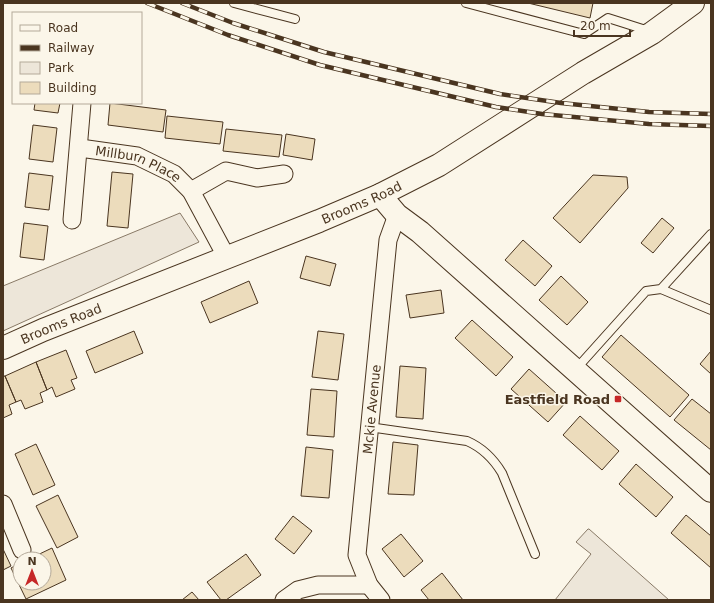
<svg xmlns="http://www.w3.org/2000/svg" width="714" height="603" font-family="'DejaVu Sans',sans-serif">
  <rect width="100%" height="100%" fill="#fbf6e9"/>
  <path fill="#ede6d9" stroke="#887966" d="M180,213L199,242L3,331V286Z
    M588,529H589L669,600H555L591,554L576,542Z"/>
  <path fill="#ecdcbc" stroke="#4a3520" d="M528,3H593L590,18Z
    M35,103H60L58,113L34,110Z
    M110,103L166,110L163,132L108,125Z
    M167,116L223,122L220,144L165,138Z
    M33,125L57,128L53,162L29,159Z
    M226,129L282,135L279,157L223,151Z
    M286,134L315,139L312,160L283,155Z
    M112,172L133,174L128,228L107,226Z
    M29,173L53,176L49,210L25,207Z
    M593,175L627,177L628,188L580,243L553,218Z
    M662,218L674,228L653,253L641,243Z
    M24,223L48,226L44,260L20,257Z
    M523,240L552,266L535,286L505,260Z
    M306,256L336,264L330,286L300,278Z
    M561,276L588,302L567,325L539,300Z
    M249,281L258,303L210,323L201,302Z
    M441,290L444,313L410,318L406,295Z
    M472,320L513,357L496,376L455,338Z
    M134,331L143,353L95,373L86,351Z
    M318,331L344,334L338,380L312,377Z
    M621,335L689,395L670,417L602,357Z
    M66,350L77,378L71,380L75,389L56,397L52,387L47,390L36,362Z
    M711,351V374L700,364Z
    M36,362L47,390L40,393L43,402L25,409L21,400L16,402L5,376Z
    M400,366L426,368L423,419L396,417Z
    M529,369L566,402L548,422L511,389Z
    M3,376H5L16,402L9,405L12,414L3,418Z
    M311,389L337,391L334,437L307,435Z
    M692,399L711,414V450L674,420Z
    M580,416L619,451L602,470L563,435Z
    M393,442L418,445L414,495L388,494Z
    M36,444L55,485L33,495L15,454Z
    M306,447L333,450L329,498L301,496Z
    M636,464L673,497L656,517L619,484Z
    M58,495L78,537L57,548L36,506Z
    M686,515L711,536V568L671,533Z
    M293,516L312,531L294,554L275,539Z
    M401,534L423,561L404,577L382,549Z
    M52,548L66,580L26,599L11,568L20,563V583H44V559H29Z
    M3,549L11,566L3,570Z
    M246,554L261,575L226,600H221L207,582Z
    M442,573L463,600H429L421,590Z
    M192,592L199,600H182Z"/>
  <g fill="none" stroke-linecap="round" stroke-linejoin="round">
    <g stroke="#4a3520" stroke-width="10">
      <path id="lane" d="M234,3L295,19
        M466,3L584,34L608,18L649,31
        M661,289L711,234
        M576,369L646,291L661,289L711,310
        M369,427L467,441C483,448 493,458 502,473L535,554"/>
    </g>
    <g stroke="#4a3520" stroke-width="19">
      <g id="street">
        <path id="s1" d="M80,148L137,156L174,174L191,191L227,258"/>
        <path d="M191,191L226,171L257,178L284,174"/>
        <path d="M72,220L82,103"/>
        <path d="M3,504L22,550"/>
        <path d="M284,600L298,590L318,585H369"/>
        <path id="s2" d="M381,600L369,585L357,555L388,240L397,215"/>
      </g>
    </g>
    <g stroke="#4a3520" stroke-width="24">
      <path id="secondary" d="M380,195L397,215L420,232L711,491"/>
    </g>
    <g stroke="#4a3520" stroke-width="24">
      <g id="primary">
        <path id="s3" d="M3,348L43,330L319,221L380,195L439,165L583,73L652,33L693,3"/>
      </g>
    </g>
    <use href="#lane" stroke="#fbf6e9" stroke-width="8"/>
    <use href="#street" stroke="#fbf6e9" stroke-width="17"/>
    <use href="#secondary" stroke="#fbf6e9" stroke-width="22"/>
    <use href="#primary" stroke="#fbf6e9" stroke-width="22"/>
    <g stroke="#4a3520" stroke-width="4.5">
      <path id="rail" d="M147,3L228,35L320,65L496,107L542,114L649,124L711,126
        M182,3L233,23L324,52L500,94L561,103L649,112L711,114"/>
    </g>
    <use href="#rail" stroke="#fbf6e9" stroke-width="3" stroke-dasharray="9" stroke-linecap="butt"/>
  </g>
  <rect fill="#c62828" stroke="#fbf6e9" stroke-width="1.5" x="614" y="395" width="8" height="8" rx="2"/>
  <g text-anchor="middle" stroke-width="3" stroke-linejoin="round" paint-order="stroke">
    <g font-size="13" fill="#4a3520" stroke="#fbf6e9">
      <text dy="5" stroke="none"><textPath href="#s1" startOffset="61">Millburn Place</textPath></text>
      <text dy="5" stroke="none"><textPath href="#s3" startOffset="387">Brooms Road</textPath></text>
      <text dy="5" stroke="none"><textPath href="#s3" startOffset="63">Brooms Road</textPath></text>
      <text dy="5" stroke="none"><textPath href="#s2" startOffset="198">Mckie Avenue</textPath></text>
    </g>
    <g font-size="13" font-weight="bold" fill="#4a3520" stroke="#fbf6e9" text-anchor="end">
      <text x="610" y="404">Eastfield Road</text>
    </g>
  </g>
  <rect width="714" height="603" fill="none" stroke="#4a3520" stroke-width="8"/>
  <rect x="12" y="12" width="130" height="92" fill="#fbf6e9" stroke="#b4a999"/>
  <rect x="20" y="25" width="20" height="6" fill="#fbf6e9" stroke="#b4a999"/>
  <text x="48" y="32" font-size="12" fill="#4a3520">Road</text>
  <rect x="20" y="45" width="20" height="6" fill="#4a3520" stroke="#b4a999"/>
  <text x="48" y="52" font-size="12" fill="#4a3520">Railway</text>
  <rect x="20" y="62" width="20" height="12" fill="#ede6d9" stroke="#b4a999"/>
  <text x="48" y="72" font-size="12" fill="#4a3520">Park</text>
  <rect x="20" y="82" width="20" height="12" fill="#ecdcbc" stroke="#b4a999"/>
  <text x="48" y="92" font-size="12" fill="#4a3520">Building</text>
  <g transform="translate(32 571)"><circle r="19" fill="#fbf6e9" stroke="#b4a999"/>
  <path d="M0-3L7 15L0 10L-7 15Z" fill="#c62828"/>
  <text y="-6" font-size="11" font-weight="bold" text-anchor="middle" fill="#4a3520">N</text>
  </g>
  <path d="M574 30v6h56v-6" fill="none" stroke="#4a3520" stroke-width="2"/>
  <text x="580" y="30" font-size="12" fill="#4a3520" stroke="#fbf6e9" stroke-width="3" paint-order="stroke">20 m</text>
</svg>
